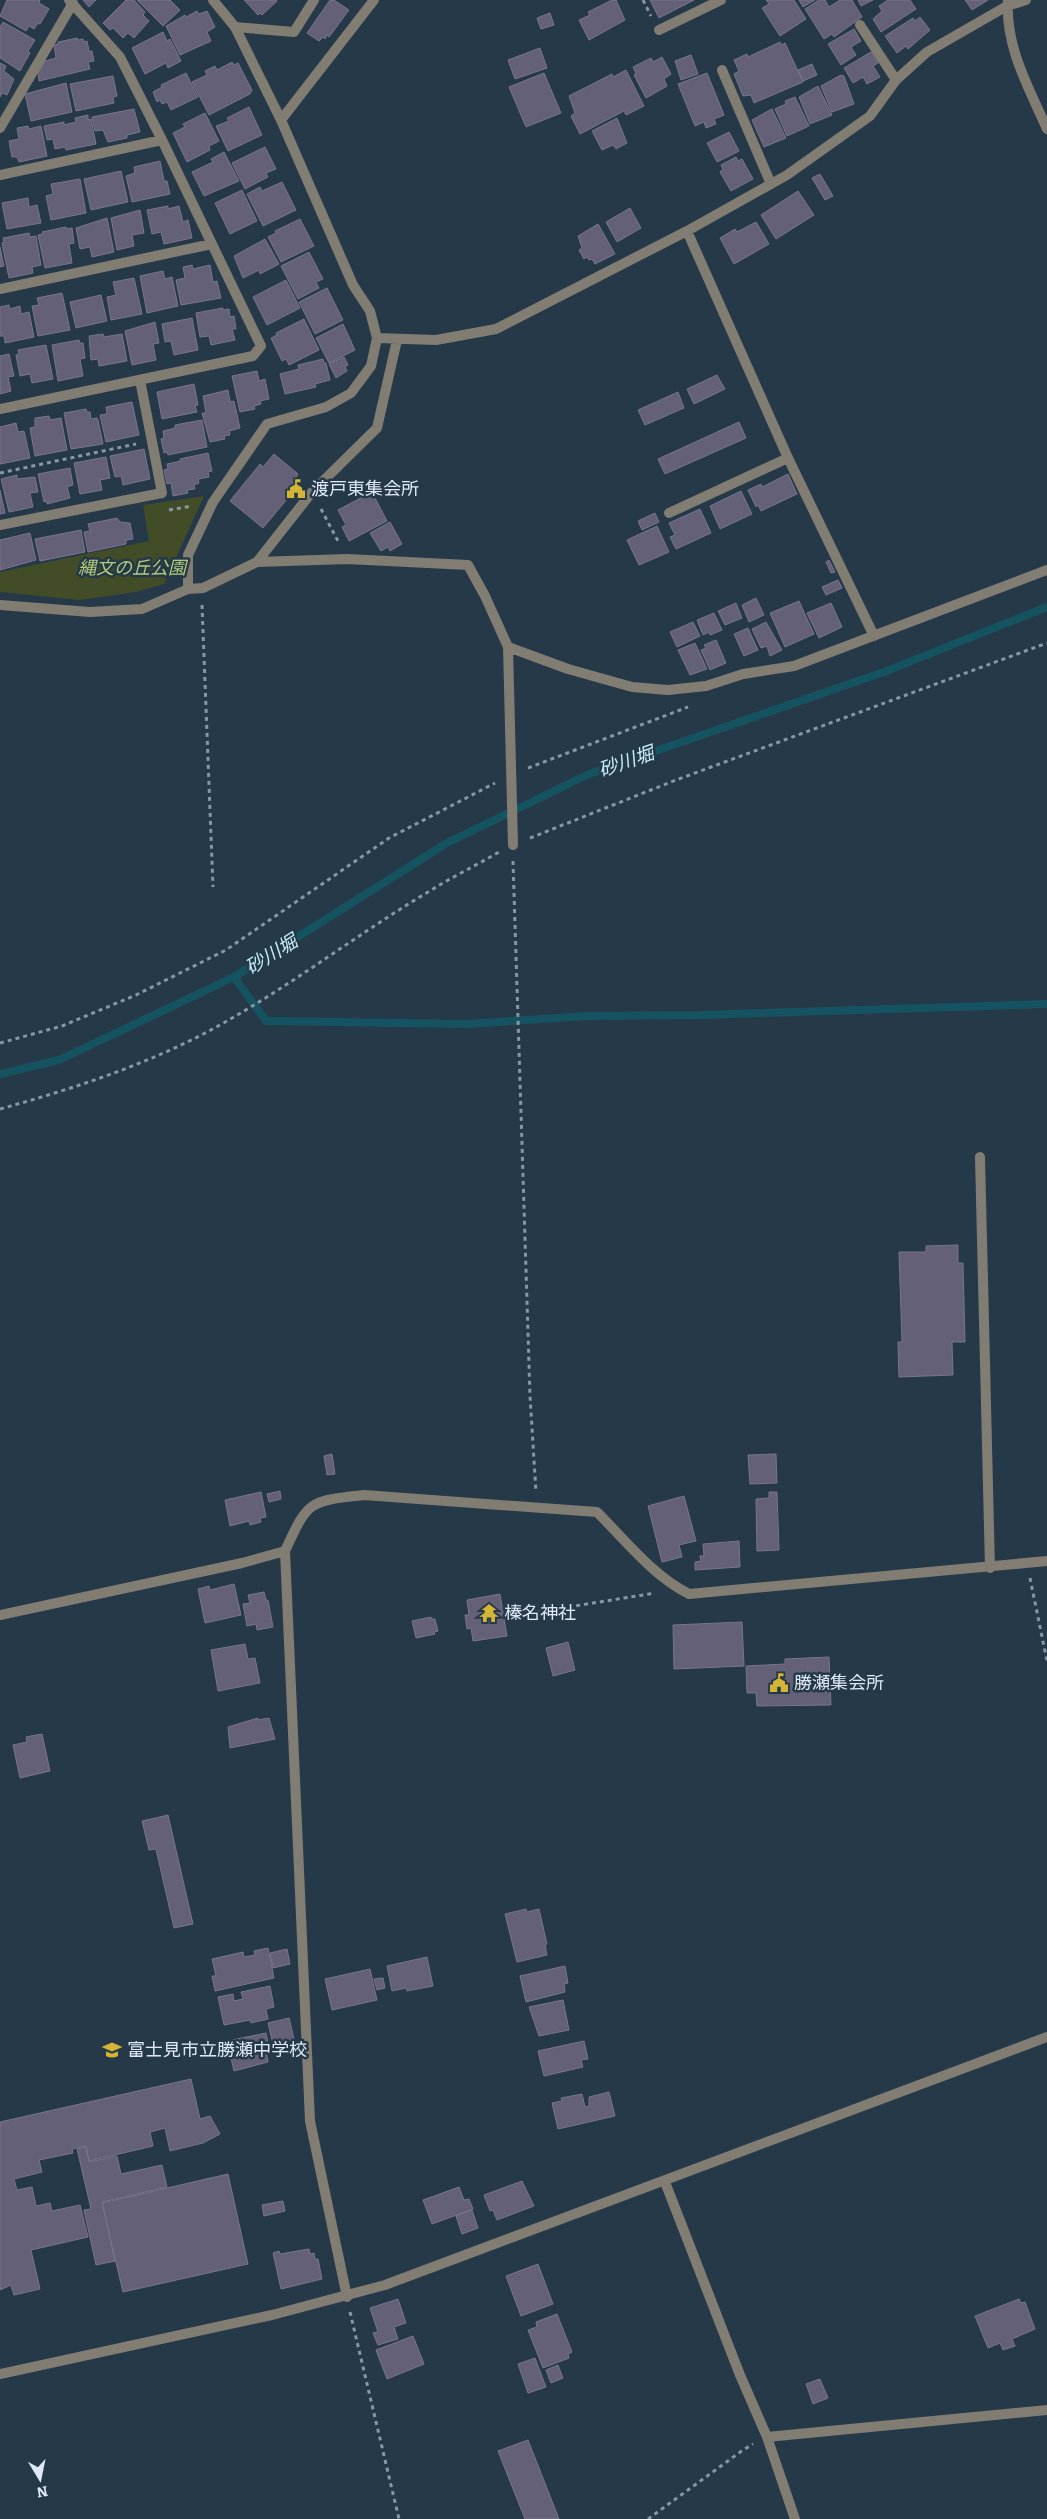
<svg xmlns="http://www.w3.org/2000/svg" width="1047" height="2519" font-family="Bitter,'Noto Sans JP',serif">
  <rect width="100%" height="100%" fill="#263949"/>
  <path fill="#424d27" d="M204,496L164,584L136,592L80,600L0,592V572L149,541L143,505Z"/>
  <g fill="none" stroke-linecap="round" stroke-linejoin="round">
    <path stroke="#165361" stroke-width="8" d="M234,977L266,1021L468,1024L587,1016L699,1015L1047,1004
      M0,1074L59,1060L234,977L447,843L589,774L884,672L1047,607"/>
  </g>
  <path fill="#646078" stroke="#79758e" d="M7,0H40L39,3L49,9L40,24L38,23L34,29L29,26L26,31L0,16Z
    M83,0H96L89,7Z
    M126,0H134L145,12L143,15L149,21L134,38L128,33L123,38L113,28L110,30L103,23Z
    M137,0H170L180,10L163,26Z
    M244,0H276L277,1L262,15L260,13L258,15Z
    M330,0H334L349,10L329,37L327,35L325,39L323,37L319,41L307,33Z
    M612,0H616L625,20L589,40L579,20L590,15L588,12Z
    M650,0H694L659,18Z
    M766,0H794L806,19L780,36L762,8L769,4Z
    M799,0H815L803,7Z
    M819,0H825L829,7L840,0H852L862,17L834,37L832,34L824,39L805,9Z
    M858,0H873L861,6Z
    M888,0H910L916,9L881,32L873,19L882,11L879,6Z
    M965,0H988L972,10Z
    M197,11L199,14L207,11L215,27L207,32L211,41L180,55L166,26L185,15L186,17Z
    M550,13L554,25L541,29L537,18Z
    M920,17L930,30L908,49L906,46L897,53L885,36L913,18L915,21Z
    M3,22L35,40L28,51L30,53L20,71L0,58V27Z
    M854,29L861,41L851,47L856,55L841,65L828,44Z
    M163,32L167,41L170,39L181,61L168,68L166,63L145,74L132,48Z
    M77,38L78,40L83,39L84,42L87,41L89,51H92L94,61L88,62L90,69L39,81L38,73L45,61L56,58L54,45L58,44V42Z
    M780,42L781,45L785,43L803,82L754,103L751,95L743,96L734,74L739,71L734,60L747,54L748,57Z
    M540,48L547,68L515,79L508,60Z
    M871,52L878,63L873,66L880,77L867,84L863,77L853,83L844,68Z
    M691,55L698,74L681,80L675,61Z
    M662,57L671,74L664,79L667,86L646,98L634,75L636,73L633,67L651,58L653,62Z
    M232,62L234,65L238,63L252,90L250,94L209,115L192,82L207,75L205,71L215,66L217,70Z
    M0,63L6,66L4,71L14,79L7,95L2,93L0,97Z
    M812,64L817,75L803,81L798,70Z
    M626,70L644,106L626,115L624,111L580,134L571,116L575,113L569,96L612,74L613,77Z
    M186,73L198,97L171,110L167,102L162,104L160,100L157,102L153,92L162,87L161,85Z
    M544,73L561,113L526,127L509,87Z
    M707,73L724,115L714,119L716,124L706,128L704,122L695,126L678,84Z
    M841,75L844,76L854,104L832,112L821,86Z
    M113,76L117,96L113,97L114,103L76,111L70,84Z
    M66,83L72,112L31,121L25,94Z
    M818,86L832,115L810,124L799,97Z
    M795,97L809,126L787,136L775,109L786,104L785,101Z
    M249,107L262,135L228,151L216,126L229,121L227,118Z
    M134,109L140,132L127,135V138L108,142L103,130L95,131L92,117Z
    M772,109L786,138L764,147L752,120Z
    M205,113L219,141L209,146L210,150L187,162L173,133L185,127L183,124Z
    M88,115V120L91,119L96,144L66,150L65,147L55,149L53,139L47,140L44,126L64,122V125L76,122L75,118Z
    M617,118L627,143L616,149L613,145L602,150L592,131Z
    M28,126L29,129L41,126L47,156L19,162L17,157H12L9,141L19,139L17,128Z
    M729,132L739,151L717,162L707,143Z
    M265,147L276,169L266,173L268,177L245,189L232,163Z
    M224,152L239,181L204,196L192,172L213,162L211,159Z
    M736,157L738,161L742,159L753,179L731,191L720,172L723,169L721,165Z
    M160,161L164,181H167L170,194L132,202L126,176L135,173L134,167Z
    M121,171L128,202L91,210L84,179Z
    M820,174L833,196L825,200L812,178Z
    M80,179L86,213L51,220L46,196L53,194L51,184Z
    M282,182L296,210L263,226L247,194L260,187L262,191Z
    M242,190L257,221L230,234L215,203Z
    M798,191L814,215L776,239L761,215Z
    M28,198L29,207L37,205L41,223L7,229L2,203Z
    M168,206V209L179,206L183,222L188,220L192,238L164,244L161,232L152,234L147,210Z
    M630,208L641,228L617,242L606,222Z
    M140,210L144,233L132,235L134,246L117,250L111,218Z
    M107,218L114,252L92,257L90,247L80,249L76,228Z
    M300,219L314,246L281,262L268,237L276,233L275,231Z
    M756,222L769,244L734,264L720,238L735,229L737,232Z
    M598,224L615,254L595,264L592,259L589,260L587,257L584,259L579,250L582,248L578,236Z
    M66,227V229L72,228L74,243L69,244L72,263L45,268L38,235L43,234L42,232Z
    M29,233L30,237L36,236L41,265L32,267L33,273L9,278L2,243L4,242L3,238Z
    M265,239L279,264L260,274L259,270L243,278L234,256Z
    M0,247L4,266L0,267Z
    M309,252L323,279L316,282L319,288L298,299L281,266Z
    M192,265L193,269L210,265L213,282L217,281L221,298L181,305L176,280L185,278L183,267Z
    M163,271L165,279L172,277L178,306L147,313L140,276Z
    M134,278L142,314L111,320L107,297L116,295L113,282Z
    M286,280L300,308L267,325L253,297Z
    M327,288L343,320L315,334L299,302Z
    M62,293L70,330L38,336L32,306L39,305L37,298Z
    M101,295L107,321L76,328L70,302Z
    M9,305L10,309L20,306L21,314L29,312L34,337L5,343L4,336H0V307Z
    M223,308V310L229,309L230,317L234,316L236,329H232L235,340L211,345L209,336L200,337L196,313Z
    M192,318L198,350L174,355L171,341L165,342L162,324Z
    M304,319L319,350L289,365L286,359L282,361L271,338L277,335L276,333Z
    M155,322L159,343L153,344L156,360L132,365L125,331Z
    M343,324L355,350L329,363L316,338Z
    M103,334L104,337L122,334L127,361L99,366L98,359L91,360L89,336Z
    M79,340L80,343H83L85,358L80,359L83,376L58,381L52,345Z
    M46,345L53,379L32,383L30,374L20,376L16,355L19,354L18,350Z
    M9,354L14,376L8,377L11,391L0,394V356Z
    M344,357L348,365L345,367L347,371L336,378L329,364Z
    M323,359L324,363H326L330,380L315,384L316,387L285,394L280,374L299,369L298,365Z
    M257,371L259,381L265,379L269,399L260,401L261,404L254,406L255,409L240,412L232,376Z
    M717,375L725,389L694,404L687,389Z
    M194,384L198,405L195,406L197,412L162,419L157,392Z
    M228,390L230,402L234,401L240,428L229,431L230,435L224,436L225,439L210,442L202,413H206L203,396Z
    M678,392L684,408L645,425L638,410Z
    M132,402L139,435L106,442L100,415L107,414L106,407Z
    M86,409L87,412H90L91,419L97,418L98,420L103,444L71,449L64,413Z
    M49,416L50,420L61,418L67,450L35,456L30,428L35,427V418Z
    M202,420L207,447L168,455L167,452L164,453L161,439L164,438L163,431L175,428V425Z
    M739,422L746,438L665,474L658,459Z
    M16,423L18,432L24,431L30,458L0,464V427Z
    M144,449L150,479L123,485L121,476L115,477L110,456Z
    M208,453L212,471L208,472L209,477L198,479L199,483L194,485L195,489L187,490L188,493L173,496L171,483L167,484L164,470L168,469L167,464L181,461L180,459Z
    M274,454L298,474L293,482L298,486L263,528L230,501L260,464L263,467Z
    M106,457L110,478L100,480L102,490L80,494L74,463Z
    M70,468L73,485L67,487L70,498L47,504V501L44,502L38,474Z
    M788,474L797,494L761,511L758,505L756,507L748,490L761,484L762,487Z
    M17,475V479L35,477L38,492L30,493L33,507L9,512L1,479Z
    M0,490L5,513L0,514Z
    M741,491L752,514L720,529L710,506Z
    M372,492L387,521L349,541L342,527L346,525L338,510Z
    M700,509L711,533L676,549L670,537L675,535L669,523Z
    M655,513L659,522L642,530L638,521Z
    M117,518L120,522L130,523L133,539L126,540V544L88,552L84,532L90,531L88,524Z
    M390,522L402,544L390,551L388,547L381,551L370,533Z
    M657,526L669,552L639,565L627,540Z
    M81,530L85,552L40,561L35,539Z
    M30,533L36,560L0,570V540Z
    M829,560L835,572L831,573L826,562Z
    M838,580L842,588L826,595L822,587Z
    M756,598L764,615L749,622L742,605Z
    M799,601L814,634L785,647L770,613Z
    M736,603L742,618L725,625L718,611Z
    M831,603L842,627L819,638L807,613Z
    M714,613L722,630L710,635L709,632L703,635L697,620Z
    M693,622L700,636L677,647L670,632Z
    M766,622L782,650L770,656L767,646L761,648L752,629Z
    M748,628L758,650L744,656L734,634Z
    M716,640L726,663L710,670L701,650L706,648L704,645Z
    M695,643L707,669L690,675L678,650Z
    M958,1245V1263H963L965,1342H952L953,1375L899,1377L898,1342H902L899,1252H926V1246Z
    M332,1454L335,1474L327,1475L324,1456Z
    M776,1454L777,1483L750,1484L748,1455Z
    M280,1491L281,1499L269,1502L267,1494Z
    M261,1492L266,1517L260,1518L261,1522L250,1525L249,1521L230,1526L225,1500Z
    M769,1492H777L779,1550L757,1551L756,1499L769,1498Z
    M684,1496L696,1541L679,1545L682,1557L662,1562L648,1506Z
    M739,1541L740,1567L695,1570V1562L701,1561L700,1556H704L703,1544Z
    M234,1584L241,1615L205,1623L198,1589L209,1586L210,1590Z
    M264,1592L266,1600H268L273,1627L257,1630L256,1624L247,1626L243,1604L250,1603L248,1595Z
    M500,1594L507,1636L473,1641L471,1628L467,1629L465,1615H469L467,1600Z
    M431,1617V1619H435L438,1631L434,1632L435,1634L416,1638L412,1621Z
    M742,1622L744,1666L674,1669L673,1625Z
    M568,1642L575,1670L553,1676L546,1648Z
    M245,1644L248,1659L255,1658L260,1683L218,1691L211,1650Z
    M829,1657L831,1705L757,1706L756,1693H747L746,1666L785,1664V1659Z
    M258,1718V1720L269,1718L275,1739L230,1748L228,1727Z
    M42,1734L50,1771L20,1778L13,1745L27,1742L26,1737Z
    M168,1815L193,1924L174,1928L156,1849L149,1850L142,1821Z
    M526,1909L527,1912L539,1909L547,1944L545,1945L547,1955L517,1962L505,1914Z
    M268,1948L274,1978L215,1991L212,1976H216L212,1959L243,1952L244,1957L255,1955L254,1951Z
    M287,1949L290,1964L273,1968L270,1953Z
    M427,1957L433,1986L407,1991L406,1988L392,1991L387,1966Z
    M565,1966L568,1983L564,1984L565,1992L526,2002L520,1976Z
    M370,1969L377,2000L332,2010L325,1979Z
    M383,1978L385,1988L377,1990L374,1979Z
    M270,1986L274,2007L266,2009L268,2019L251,2023L250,2020L224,2025L218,1997L233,1994L234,2001L243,1999L241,1992Z
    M563,2000L569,2030L539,2036L529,2007Z
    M289,2018L294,2039L273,2044L268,2023Z
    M266,2033L270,2052H266L268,2062L234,2071L227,2041Z
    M584,2041L588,2059L581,2060L583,2067L544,2076L538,2051Z
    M191,2079L200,2119L210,2116L220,2134L203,2143L170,2151L165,2128L150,2132L153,2146L89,2161L86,2146L72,2149L73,2153L39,2160L42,2172L14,2179L17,2190L32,2187L36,2206L50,2203L52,2211L80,2205L88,2237L31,2250L40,2289L14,2295L11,2285L0,2290V2122Z
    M609,2092L615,2116L558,2129L552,2103L562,2101L561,2098L582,2094L585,2107L589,2106V2097Z
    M86,2147L89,2162L117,2156L121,2174L162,2165L167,2187L102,2202L115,2261L96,2265L84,2210L91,2209L77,2149Z
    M228,2174L248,2264L123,2292L102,2203Z
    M522,2181L534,2206L497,2220L493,2210L490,2211L484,2195Z
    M459,2187L464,2200L469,2199L473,2209L432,2224L423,2200Z
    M283,2201L285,2211L264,2216L262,2205Z
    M472,2210L478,2228L462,2234L456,2216Z
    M309,2249L310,2254L314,2253L315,2259H318L322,2279L281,2289L273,2253L279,2251L280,2254Z
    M538,2264L553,2304L521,2316L506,2276Z
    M398,2299L406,2323L394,2327L398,2339L378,2345L373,2333L378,2332L370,2308Z
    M1019,2299L1021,2303L1025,2302L1035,2329L1012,2339L1015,2346L1003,2350L1000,2343L988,2348L975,2316Z
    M557,2314L572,2352L568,2354L569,2358L543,2368L528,2330L537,2327L536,2322Z
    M413,2336L424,2364L387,2379L376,2350Z
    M535,2358L546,2387L528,2393L518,2364Z
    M558,2365L563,2378L551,2383L546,2370Z
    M820,2379L828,2398L813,2404L806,2384Z
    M528,2440L559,2519H525L498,2451Z"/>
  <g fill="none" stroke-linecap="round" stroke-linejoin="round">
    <path stroke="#8897a4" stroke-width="3" stroke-dasharray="4 4" stroke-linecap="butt" d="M643,0L651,16
      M0,473L136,444
      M321,509L339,543
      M169,510L192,506
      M202,605L213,887
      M528,768L688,707
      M530,838L676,780L1047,643
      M513,861L530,1396L536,1492
      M0,1043L62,1026L136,995L226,950L389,838L495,783
      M0,1109C72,1089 143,1066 209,1031C287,989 357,934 433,889C454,876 477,865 499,852
      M1030,1578L1047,1661
      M513,1616L655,1593
      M350,2312L399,2519
      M648,2519L743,2450L753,2444"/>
    <path stroke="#827d72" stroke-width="10" d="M860,25L896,80
      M235,27L294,32L314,0
      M722,70L771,184
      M669,513L788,458
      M980,1157L990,1568"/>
    <path stroke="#827d72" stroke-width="10" d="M1008,0C1005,47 1029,88 1047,129
      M659,30L721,0
      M281,120L374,0
      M0,128L73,3
      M0,175L162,140
      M687,231L788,458L874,636
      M0,289L212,244
      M377,338L436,340L496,329L687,231L787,175L870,116L896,80L927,52L1007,6L1026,0
      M0,409L253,356L261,346L162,140L120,57L69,0
      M0,525L162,493L140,380
      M257,562L312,492L377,428L397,340
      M188,589V555L213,502L267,424L326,407L351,393L371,366L377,338L370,311L353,285L281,120L235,27L213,0
      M0,605L90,612L142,609L188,589L203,588L257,562L347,559L468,565L485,596L508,647L513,845
      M508,647L568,669L632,687L668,690L706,686L743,674L794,666L1047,570
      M285,1551L310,2121L347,2297
      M0,1615L242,1563L285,1551C308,1501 308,1501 364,1495L597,1512C625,1540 653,1576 689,1594L1047,1561
      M665,2182L740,2375L767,2437L795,2519
      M767,2437L1047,2410"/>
    <path stroke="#827d72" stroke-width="10" d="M0,2374L272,2315L385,2285L1047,2037"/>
  </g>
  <defs>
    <g id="civic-bare" transform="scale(1.5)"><path d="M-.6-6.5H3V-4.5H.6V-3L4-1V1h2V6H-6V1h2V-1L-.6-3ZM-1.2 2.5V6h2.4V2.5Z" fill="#d3b635" stroke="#263949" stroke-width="2.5" paint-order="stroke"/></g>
    <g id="temple-bare" transform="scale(1.5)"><path d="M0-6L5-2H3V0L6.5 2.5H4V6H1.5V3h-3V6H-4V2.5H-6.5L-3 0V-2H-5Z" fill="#d3b635" stroke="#263949" stroke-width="2.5" paint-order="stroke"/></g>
    <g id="school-bare" transform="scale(1.5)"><path d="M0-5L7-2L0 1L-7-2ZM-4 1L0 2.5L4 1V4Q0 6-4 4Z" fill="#d3b635" stroke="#263949" stroke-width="2.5" paint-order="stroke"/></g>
  </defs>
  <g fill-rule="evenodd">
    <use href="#civic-bare" x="296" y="489"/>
    <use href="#temple-bare" x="489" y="1613"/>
    <use href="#civic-bare" x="779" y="1683"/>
    <use href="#school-bare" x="112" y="2050"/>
  </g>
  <g text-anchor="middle" stroke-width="5" stroke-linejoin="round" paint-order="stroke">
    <g font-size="18" fill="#dee9f4" stroke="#263949" text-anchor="start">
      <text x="311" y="495">渡戸東集会所</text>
      <text x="504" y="1619">榛名神社</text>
      <text x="794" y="1689">勝瀬集会所</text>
      <text x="127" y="2056">富士見市立勝瀬中学校</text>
    </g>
    <g font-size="18" font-style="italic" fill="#b2cb79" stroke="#263949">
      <text x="132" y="574">縄文の丘公園</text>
    </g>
    <g font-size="19" font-style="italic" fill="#c4ecf7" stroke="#263949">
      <text transform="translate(626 761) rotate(-19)" y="7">砂川堀</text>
      <text transform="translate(271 954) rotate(-32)" y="7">砂川堀</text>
    </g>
  </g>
  <g transform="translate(40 2479) rotate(170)" stroke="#263949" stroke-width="4" paint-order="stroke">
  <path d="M0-4L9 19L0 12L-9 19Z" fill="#dee9f4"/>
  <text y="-8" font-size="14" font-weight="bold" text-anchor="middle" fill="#dee9f4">N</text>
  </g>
</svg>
